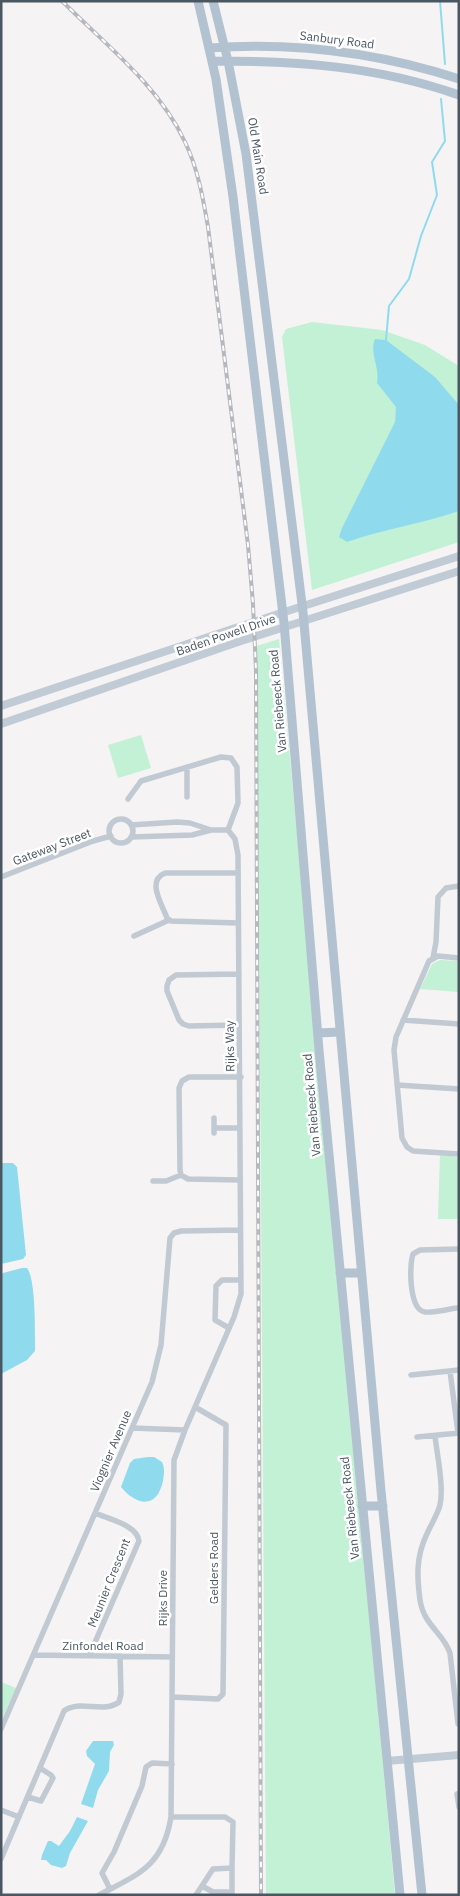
<svg xmlns="http://www.w3.org/2000/svg" width="460" height="1896" font-family="'IBM Plex Sans',sans-serif">
  <rect width="100%" height="100%" fill="#f5f3f3"/>
  <path fill="#c3f1d5" d="M312,322L382,330L425,345L459,366V542L312,590L282,337L286,329Z
    M279,639L395,1895H266L257,646Z
    M141,735L151,768L118,778L108,745Z
    M440,960L459,961V992L420,989L432,964Z
    M440,1155L459,1157V1219H438Z
    M1,1682L16,1688L1,1721Z"/>
  <path fill="#90daee" d="M375,339L386,340L435,377L459,405V511C422,524 383,529 347,542L339,537L342,528L395,422L396,407L377,383C380,367 369,352 375,339Z
    M1,1163H13L17,1167L26,1255L23,1259L1,1264Z
    M22,1268H27C36,1279 35,1334 35,1351L27,1360L1,1374V1275L3,1273Z
    M148,1457H154L162,1462C165,1468 164,1474 163,1481C157,1509 137,1506 121,1487L130,1463L134,1459Z
    M93,1741H113L114,1745L110,1752L109,1771L98,1790L93,1808L81,1804L95,1764L87,1756L86,1751Z
    M77,1817L88,1821L70,1853L66,1866L62,1868L51,1865L46,1860H41L42,1855L48,1841H51L59,1846L70,1831Z"/>
  <g fill="none" stroke-linecap="round" stroke-linejoin="round">
    <path stroke="#90daee" stroke-width="2" d="M440,1L445,64
      M386,340L389,306L409,279L421,236L437,195L432,162L445,141L441,99"/>
    <path stroke="#c1cad2" stroke-width="5.5" d="M187,767V797
      M128,799L141,781L221,757L231,758L237,767L238,803L228,830
      M109 831a12 12 0 1 1 24 0a12 12 0 1 1-24 0Z
      M131,825L177,822L190,823L211,830H228
      M131,837L192,835L211,830
      M1,877L93,841L111,836
      M238,923L171,921L167,918C162,904 146,881 165,873H238
      M134,936L169,920
      M433,958L436,942L438,897L446,888L459,886
      M459,958L438,956L429,961L396,1037L394,1050L402,1138L407,1147L413,1151L459,1154
      M239,974L176,975L169,980L167,986V991L179,1020L183,1024L189,1026L239,1025
      M403,1020L459,1024
      M397,1085L459,1089
      M214,1118V1133
      M214,1128H240
      M240,1180L188,1179L181,1175L180,1170L179,1088L182,1081L189,1077H241
      M153,1181H166L181,1175
      M457,1308C448,1309 435,1313 425,1312C409,1310 409,1266 413,1254L420,1250L459,1249
      M229,1328L215,1320L216,1286L222,1280H241
      M450,1371L458,1433
      M411,1375L459,1370
      M132,1428L185,1430
      M435,1436C437,1454 444,1487 440,1505C437,1516 430,1526 426,1536C416,1557 417,1578 420,1600C424,1626 443,1632 450,1653L458,1724
      M417,1437L459,1433
      M34,1655L172,1657
      M89,1656L139,1541C137,1525 109,1519 95,1513
      M172,1697L218,1699L223,1694L226,1425L195,1407
      M1,1729L152,1382L161,1345L170,1238L174,1233L181,1231L240,1230
      M457,1794L459,1807
      M28,1797L41,1801L53,1778L51,1775L40,1768
      M1,1810L19,1817
      M171,1817H225L233,1822L232,1868L213,1869L196,1895
      M1,1859L64,1711C79,1699 104,1714 119,1702L121,1694L120,1656
      M202,1886L213,1892H228L232,1895
      M110,1889L102,1873L114,1852L142,1786L146,1767L152,1763L172,1764
      M99,1895C139,1874 163,1866 171,1817L174,1460L185,1430L234,1317L241,1294L238,855L235,839L228,830
      M232,1895V1868"/>
    <path stroke="#c1cbd6" stroke-width="8" d="M1,706L272,616L459,556
      M1,724L238,642L459,571
      M387,1761L459,1755"/>
    <path stroke="#b3c2d1" stroke-width="9" d="M198,1L216,79L233,197L284,623L319,1050L400,1895
      M213,1L228,61L246,154L303,612L381,1491L422,1895
      M209,48C293,42 379,53 459,79
      M212,61C298,61 376,66 459,95
      M318,1033L340,1032
      M340,1273H361
      M362,1506H383"/>
    <g stroke="#b5b8bd" stroke-width="4">
      <path id="rail" d="M62,1C105,44 159,86 185,142C198,169 203,198 208,227L248,545L253,604L256,671L261,1895"/>
    </g>
    <use href="#rail" stroke="#fff" stroke-width="2" stroke-dasharray="5.5" stroke-linecap="butt"/>
  </g>
  <g text-anchor="middle" stroke-width="5" stroke-linejoin="round" paint-order="stroke">
    <g font-size="12" fill="#4a5661" stroke="#fff">
      <text transform="translate(337 40) rotate(7)" y="4">Sanbury Road</text>
      <text transform="translate(258 156) rotate(81)" y="4">Old Main Road</text>
      <text transform="translate(226 635) rotate(-19)" y="4">Baden Powell Drive</text>
      <text transform="translate(278 701) rotate(-95)" y="4">Van Riebeeck Road</text>
      <text transform="translate(52 847) rotate(-21)" y="4">Gateway Street</text>
      <text transform="translate(230 1046) rotate(-91)" y="4">Rijks Way</text>
      <text transform="translate(312 1105) rotate(-95)" y="4">Van Riebeeck Road</text>
      <text transform="translate(111 1451) rotate(-67)" y="4">Viognier Avenue</text>
      <text transform="translate(350 1508) rotate(-96)" y="4">Van Riebeeck Road</text>
      <text transform="translate(214 1568) rotate(-90)" y="4">Gelders Road</text>
      <text transform="translate(109 1583) rotate(-68)" y="4">Meunier Crescent</text>
      <text transform="translate(163 1598) rotate(-90)" y="4">Rijks Drive</text>
      <text x="103" y="1650">Zinfondel Road</text>
    </g>
  </g>
  <rect width="460" height="1896" fill="none" stroke="#4a5661" stroke-width="5"/>
</svg>
